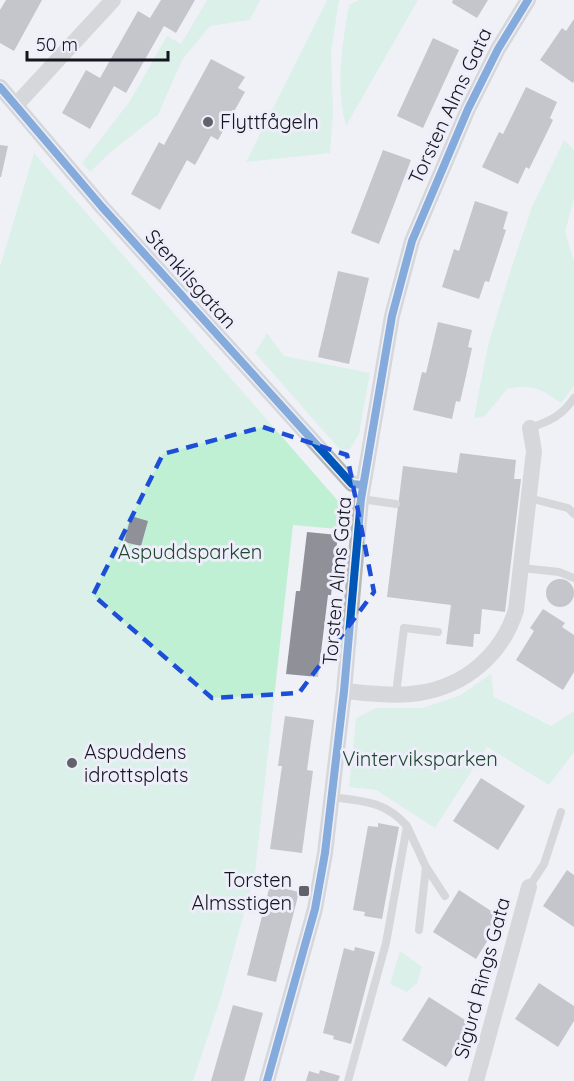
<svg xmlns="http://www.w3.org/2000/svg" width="574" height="1081" font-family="Quicksand,sans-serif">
  <rect width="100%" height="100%" fill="#f0f1f7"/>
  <path fill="#c0f0d4" d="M207,0H260L250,20L210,26L182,60L158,115L113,150L90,172L82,163L130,101L167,36L181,44Z
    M327,0H339L331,52L333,114L330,153L246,162Z
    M359,0H418L346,126C335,86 342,46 349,5Z
    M564,140L574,150V198L565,232L574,261V386L561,403C541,389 533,384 507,389L485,416L474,418L488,345L511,269L532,207Z
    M34,153L339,502L348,530L293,525L255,873L221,997L193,1081H0V267Z
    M267,333L284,356L370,373L359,434L350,449L341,451L255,353Z
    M491,674L494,697L551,726L574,711V752L549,785L487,747L435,828L376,790L349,787L356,718L376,708H422L459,696Z
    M400,951L422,967L417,983L407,992L390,984Z"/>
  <path fill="#909198" d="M6,0H42L14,51L0,43V10Z
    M161,0H195L176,33L164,26L126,93L114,86L90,129L62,113L86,70L100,78L138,11L150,18Z
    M453,0H488L477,18L452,3Z
    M574,19V81L573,83L540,60L562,28L566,31Z
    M433,38L459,50L423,128L397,116Z
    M211,59L245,77L238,88L245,92L218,140L211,136L195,165L187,160L160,210L131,194L159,142L164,145Z
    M526,87L557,102L550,118L553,120L536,155L529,169L526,167L518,184L482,167L499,132L503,134Z
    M0,145L8,146L1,177H0Z
    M383,150L411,160L379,244L351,233Z
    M475,201L508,212L503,229L506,230L489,282L485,281L479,299L442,287L454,249L459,251Z
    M338,271L369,278L349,364L318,357Z
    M438,322L472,330L468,347L472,348L466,376L460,402L456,401L452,419L413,410L422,372L426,373Z
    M460,453L516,460L514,479H521L505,612L482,609L480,634H474L473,647L446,644L451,605L387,597L403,466L457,473Z
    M131,516L148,521L141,546L124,542Z
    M307,532L338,535L331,595H328L318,677L286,674L296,591H300Z
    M546 593a14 14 0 1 1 28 0a14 14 0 1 1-28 0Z
    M543,609L565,623L562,627L574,635V672L563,690L516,660L534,631L530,628Z
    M285,716L314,720L307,770L313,771L302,853L270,849L282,766H278Z
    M481,778L525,806L498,850L453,821Z
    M378,823L399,827L382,919L364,916L365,912L353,910L368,826L378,827Z
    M567,870L574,875V927L543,906Z
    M270,885L299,892L276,982L247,975Z
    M459,890L502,918L476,959L433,932Z
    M355,947L375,952L351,1044L333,1039L334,1036L323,1033L344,948L354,951Z
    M539,983L574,1006V1021L558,1047L515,1019Z
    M429,997L473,1025L446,1067L402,1040Z
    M233,1005L263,1013L245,1078L244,1081H211Z
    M320,1070L340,1076L338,1081H306L309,1071L319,1074Z"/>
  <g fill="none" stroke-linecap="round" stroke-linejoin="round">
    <path stroke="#b4b9b7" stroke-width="8" d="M530,428C550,421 562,416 574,398
      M529,498L568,508L574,514
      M361,499L396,504
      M522,568L559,572L574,578
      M396,694L404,628L438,632
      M332,797C363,801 385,801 407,826L386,943L348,1081
      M407,826L426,867L445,896
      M529,887L544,864L561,812
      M419,930L426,867"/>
    <path stroke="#b4b9b7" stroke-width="16" d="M0,87L102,207L352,484L363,485
      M16,105L113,0
      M344,691C368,693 395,697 419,693C465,686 502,655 516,610L534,451L530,428
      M267,1081L315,909L325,853L344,691L361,499L392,316L412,241L468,109L498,49L528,0
      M476,1081L529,887"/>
    <g stroke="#edeefa" stroke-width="11">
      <path id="cycleway" d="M0,87L102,207L352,484L363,485
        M267,1081L315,909L325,853L344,691L361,499L392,316L412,241L468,109L498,49L528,0"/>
    </g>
    <use href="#cycleway" stroke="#0057b8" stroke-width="8"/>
  </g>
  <path d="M0 0H574V1081H0ZM263,427L347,455L374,592L299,693L212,698L93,595L163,454Z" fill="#f0f1f7" fill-opacity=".55" fill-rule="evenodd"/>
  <path fill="none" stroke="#1d4ed8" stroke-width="4.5" stroke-dasharray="12 8" stroke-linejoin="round" d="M263,427L347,455L374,592L299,693L212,698L93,595L163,454Z"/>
  <g fill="#62626b" stroke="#edeefa" stroke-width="2">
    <circle cx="208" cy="122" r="6"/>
    <circle cx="72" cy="763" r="6"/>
    <rect x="298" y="885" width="12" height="12" rx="3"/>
  </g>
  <g text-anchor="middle" stroke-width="6" stroke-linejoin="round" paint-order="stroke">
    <g font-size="20" fill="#151520" stroke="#edeefa">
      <text transform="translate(450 106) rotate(-65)" y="7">Torsten Alms Gata</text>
      <text transform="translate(191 279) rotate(48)" y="7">Stenkilsgatan</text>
      <text transform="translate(337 581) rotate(-85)" y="7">Torsten Alms Gata</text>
      <text transform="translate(482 978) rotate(-75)" y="7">Sigurd Rings Gata</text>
    </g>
    <g font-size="20" fill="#151520" stroke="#edeefa" text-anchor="start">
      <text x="220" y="129">Flyttfågeln</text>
      <text x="84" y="759">Aspuddens<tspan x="84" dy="23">idrottsplats</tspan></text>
      <text x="292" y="887" text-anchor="end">Torsten<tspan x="292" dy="23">Almsstigen</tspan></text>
    </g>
    <g font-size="20" fill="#1e472e" stroke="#edeefa">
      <text x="190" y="559">Aspuddsparken</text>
      <text x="420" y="766">Vinterviksparken</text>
    </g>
  </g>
  <path d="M27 51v9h141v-9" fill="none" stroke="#151520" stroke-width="3"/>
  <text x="36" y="51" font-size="18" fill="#151520" stroke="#edeefa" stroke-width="4.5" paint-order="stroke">50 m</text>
</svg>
